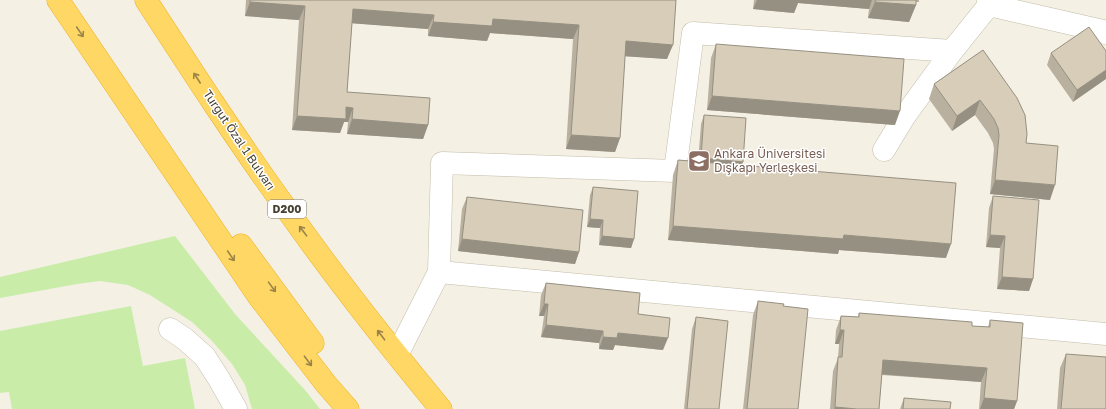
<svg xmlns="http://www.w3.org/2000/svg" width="1106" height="409" font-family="'Golos Text',sans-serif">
  <rect width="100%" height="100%" fill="#f4f0e4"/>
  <path fill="#c9eda9" d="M175,236L235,314L305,390L320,409H252L245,385L232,364L212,341L192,322L150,295L128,285L100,281L77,284L0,298V277Z
    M131,306L143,366L185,358L195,409H12L9,392L0,393V331Z"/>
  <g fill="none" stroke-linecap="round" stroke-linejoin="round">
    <g stroke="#c3bca9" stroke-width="23">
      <path id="minor" d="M988,0L989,5L1103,31L1106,33
        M884,150L904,117L952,51
        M439,272L1106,334
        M170,329L185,339L205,357L219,379L236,409
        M397,355L439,272L442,163L675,171L693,33L952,51L989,5"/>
    </g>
    <g stroke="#edb225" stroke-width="23">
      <path id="highway" d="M58,0L259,297L326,384L348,409
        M146,0C192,71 238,142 288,211C336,279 388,345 441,409
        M241,245L313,343"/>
    </g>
    <use href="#minor" stroke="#fff" stroke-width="22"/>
    <use href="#highway" stroke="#ffd764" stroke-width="22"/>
  </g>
  <path fill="#b9b09f" d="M246,0H676L667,59L625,56L620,138L615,152L566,149L573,39L490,33L487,41L428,36V29L352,23L347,92L428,125L423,139L347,134L348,122H344L340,133L292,130L299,20L245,16Z
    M754,0H919V2H916V5L909,22L868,18L869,9L798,3L794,13L753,9Z
    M716,44L895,125L707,110L711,58Z
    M983,50L1026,143L1050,200L990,194L994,149L993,143L988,133L975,115L952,131L929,99L934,84Z
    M1106,51L1073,102L1047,65L1051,53Z
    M704,115L743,162L742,165L946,258L839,250L838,254L668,240L673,175L678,160L698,162L701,124Z
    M593,187L634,239L631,248L599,245L600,228L587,227L590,195Z
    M993,196L1033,279L1029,291L997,289L1000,248L986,247L989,208Z
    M467,197L579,252L575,264L458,251L462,209Z
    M546,283L638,314L663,350L615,345L613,350L599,349V343L541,337L544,316H539L541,295Z
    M758,301L783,306L798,409H743L753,315Z
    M859,313L972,326L988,327L990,320L1017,401L1014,409H979L981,382L882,375L879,409H830L833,371L838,358L839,344H835L836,330L841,316L858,317Z
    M696,317L719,409H684L692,329Z
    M1066,354L1106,409H1057L1060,368Z
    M904,398L950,409H900Z"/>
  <path fill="#969082" d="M757,0H872L869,9L798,3L794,13L753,9Z
    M250,2L305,6L299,20L245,16Z
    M875,2L916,5L909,22L868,18Z
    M353,9L434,15L428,29L348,23Z
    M493,19L579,25L573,39L490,33L487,41L428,36L433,22Z
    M626,41L673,45L667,59L621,56Z
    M1106,70V79L1073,102L1077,90Z
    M712,96L900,111L895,125L707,110Z
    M980,100L975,115L952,131L957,116Z
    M346,107L353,108L348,122H344L340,133L292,130L297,116Z
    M352,119L428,125L423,139L347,134Z
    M571,135L620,138L615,152L566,149Z
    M701,158L743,162L740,171L697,167Z
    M995,180L1055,185L1050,200L990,194Z
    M590,219L603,220L600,228L587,227Z
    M673,226L844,235L951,244L946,258L839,250L838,254L668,240Z
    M990,235L1005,236L1000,248L986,247Z
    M602,236L634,239L631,248L599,245Z
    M462,239L579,252L575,264L458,251Z
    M1002,277L1033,279L1029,291L997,289Z
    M544,304H548L544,316H539Z
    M546,325L603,331L599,343L541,337Z
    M840,330H844L839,344H835Z
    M618,333L668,338L663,350L615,345L613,350L599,349L603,337Z
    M883,360L987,368L981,382L878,374Z
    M984,398L1017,401L1014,409H980Z
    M835,407L857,409H834Z"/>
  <path fill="#d7cdb9" stroke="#969082" d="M250,0H676L673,45L626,41L620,138L571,135L579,25L493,19L492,26L433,22L434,15L353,9L347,92L430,98L428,125L352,119L353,108L346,107V119L297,116L305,6L250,2Z
    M875,0H916V5L875,2Z
    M1089,27L1106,51V70L1077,90L1051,53Z
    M716,44L904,59L900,111L712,96Z
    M983,50L1017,98L1025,115L1027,134L1026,143L1058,146L1055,185L995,180L999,135L998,128L994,119L980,100L957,116L934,84Z
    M704,115L746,118L743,162L701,158Z
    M678,160L956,183L951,244L844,235L843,239L673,226Z
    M593,187L638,191L634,239L602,236L603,220L590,219Z
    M993,196L1039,200L1033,279L1002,277L1005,236L990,235Z
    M467,197L583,210L579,252L462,239Z
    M546,283L640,293L638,314L670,318L668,338L618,333L617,338L603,337V331L546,325L548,304H544Z
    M758,301L784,304L783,306L808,309L798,409H747Z
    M859,313L972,322V326L990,327V320L1023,323L1017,401L984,398L987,368L883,360L879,409H857L835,407L838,357H842L844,330H840L841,316L859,317Z
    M696,317L728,321L719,409H687Z
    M1066,354L1106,357V409H1061Z
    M904,398L951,402L950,409H903Z"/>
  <defs><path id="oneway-shaft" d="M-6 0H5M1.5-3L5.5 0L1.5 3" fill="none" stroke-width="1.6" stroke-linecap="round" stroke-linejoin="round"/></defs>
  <g stroke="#9a8449">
    <use href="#oneway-shaft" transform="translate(80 32) rotate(56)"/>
    <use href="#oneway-shaft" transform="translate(197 78) rotate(-123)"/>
    <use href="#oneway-shaft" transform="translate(303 231) rotate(-127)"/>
    <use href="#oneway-shaft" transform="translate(231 256) rotate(56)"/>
    <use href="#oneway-shaft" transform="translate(272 287) rotate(54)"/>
    <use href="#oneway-shaft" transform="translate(381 335) rotate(-127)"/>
    <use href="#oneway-shaft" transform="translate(308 361) rotate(53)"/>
  </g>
  <defs>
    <g id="university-square" transform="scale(1.15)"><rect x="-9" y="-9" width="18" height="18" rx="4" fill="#8d6e63" stroke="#fff"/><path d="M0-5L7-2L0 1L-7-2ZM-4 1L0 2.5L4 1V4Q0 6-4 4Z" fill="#fff"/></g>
  </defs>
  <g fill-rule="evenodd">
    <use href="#university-square" x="699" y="161"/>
  </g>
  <g text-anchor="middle" stroke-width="3" stroke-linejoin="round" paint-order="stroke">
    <rect fill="#fff" stroke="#7e7a70" stroke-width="1" x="268" y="200" width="38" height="18" rx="3"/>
    <g font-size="11" font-weight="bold" fill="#474133">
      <text x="287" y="213">D200</text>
    </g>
    <g font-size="12" fill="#474133" stroke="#fff">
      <text transform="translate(239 140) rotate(56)" y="4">Turgut Özal 1 Bulvarı</text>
    </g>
    <g font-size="12" fill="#785e54" stroke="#fff" text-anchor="start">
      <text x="714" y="158">Ankara Üniversitesi<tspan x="714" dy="14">Dışkapı Yerleşkesi</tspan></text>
    </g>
  </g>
</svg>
